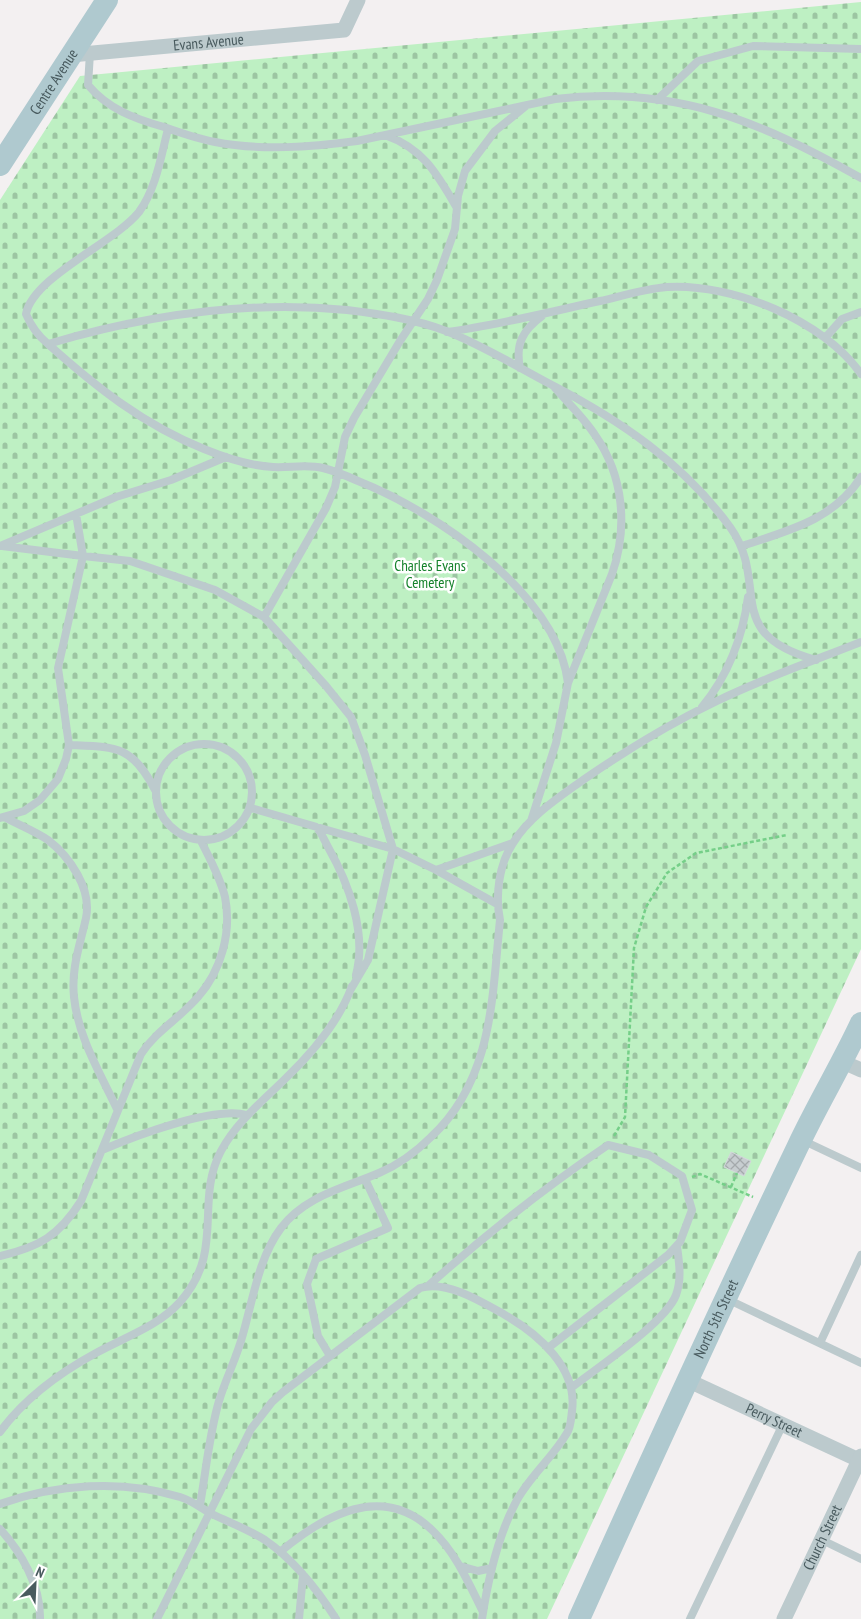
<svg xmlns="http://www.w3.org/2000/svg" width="861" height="1619" font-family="'PT Sans Narrow',sans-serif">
  <defs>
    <pattern id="cemetery-stones" width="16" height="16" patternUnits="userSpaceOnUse" patternTransform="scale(1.25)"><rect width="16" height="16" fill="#bef0c3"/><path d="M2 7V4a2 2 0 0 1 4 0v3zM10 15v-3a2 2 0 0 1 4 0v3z" fill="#9cc5a2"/></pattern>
    <pattern id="building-cross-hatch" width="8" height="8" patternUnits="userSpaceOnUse" patternTransform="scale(1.25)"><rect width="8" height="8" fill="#c7cdd0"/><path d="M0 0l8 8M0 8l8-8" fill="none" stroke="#a4a9ac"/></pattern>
  </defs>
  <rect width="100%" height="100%" fill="#f3f0f1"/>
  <path fill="url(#cemetery-stones)" d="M861,2V949L547,1619H0V200L80,76Z"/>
  <path fill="url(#building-cross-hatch)" stroke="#d4d9dc" d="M731,1152L751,1161L744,1176L724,1167Z"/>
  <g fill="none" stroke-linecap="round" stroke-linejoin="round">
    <path stroke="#75cf88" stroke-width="2.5" stroke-dasharray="4 2.5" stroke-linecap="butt" d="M614,1136L625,1117L634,948L646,907L667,873L696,853L787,835
      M692,1177L700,1174L753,1197
      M731,1187L737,1173"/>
    <path stroke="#bccacd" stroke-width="8" d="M90,53L88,85C108,109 135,119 164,127C181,133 198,139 215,142C261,151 311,147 357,141L555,99C675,85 759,121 861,178
      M657,100L698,61L753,46L861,49
      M168,129C161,156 156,189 139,212C114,243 33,277 26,314C31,326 37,335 48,344C146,315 245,300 347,310C380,314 415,319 446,331C482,345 516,366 550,384C620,420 683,463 730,527C771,584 720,634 816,660
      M385,135C424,149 437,174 457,208
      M447,332C499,325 549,312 600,301C622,296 644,289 667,287C732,283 823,320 861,374
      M826,337L842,319L861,312
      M48,344C96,387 144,425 204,449C226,458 249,466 273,467C289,468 307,464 323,468C335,471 347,476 358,481C436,512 557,593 568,683
      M520,368C515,344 523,330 542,316
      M0,546L116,497L171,480L226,457
      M2,546L83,556L76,514
      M742,546C787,531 834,520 861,477
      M264,617L326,508L335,487L345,437L354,418L400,341L428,299L437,280L455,229L458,196L465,171L495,131L526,106
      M702,707C728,676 743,636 748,597
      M156 792a48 48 0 1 1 96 0a48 48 0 1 1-96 0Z
      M69,745C116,747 132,745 155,790
      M251,808L393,849L436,870L497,904
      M4,817C19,825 35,831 48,840C70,857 92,889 86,918C80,945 71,968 74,997C78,1037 100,1073 117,1109
      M0,818L24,811L40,800L58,779L66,759L69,745L58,668L83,556L130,561L215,590L264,617L326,686L351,717L365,755L393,849L368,960L351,989
      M531,821L556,743L568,683L612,574C628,528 624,476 595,435C584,418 568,403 555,388
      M316,827C322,833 324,840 328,847C349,884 367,933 356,975
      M436,870L513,843
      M802,1140L861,1168
      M102,1150C135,1136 213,1106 247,1115
      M0,1256C39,1247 59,1236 81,1201L141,1054C156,1031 180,1018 198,997C221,971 232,932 225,897C220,877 210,859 201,841
      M428,1286C485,1235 544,1188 608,1145L649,1155L682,1176L692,1210L680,1242L668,1255L548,1348
      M727,1299L861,1363
      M820,1343L861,1255
      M330,1356L318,1336L307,1284L316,1259L388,1228L365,1179
      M571,1388C597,1368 666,1322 676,1295C682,1279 679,1262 677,1246
      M0,1432C24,1399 61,1372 96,1353C125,1337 157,1327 180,1302C226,1250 194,1202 221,1151C237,1121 263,1101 286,1078C313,1052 339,1022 352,986
      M0,1504C56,1484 122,1479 180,1497C193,1501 202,1509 214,1515C231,1523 249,1530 265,1540C294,1560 317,1589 336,1619
      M200,1505C206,1471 209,1435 219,1401C226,1378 237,1357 243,1334C253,1299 259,1257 281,1228C305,1196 344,1188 379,1173C398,1165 416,1152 431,1137C493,1080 492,997 500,920C495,896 499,864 513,843C530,816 558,798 583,780C625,751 671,723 717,701C764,678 813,661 861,642
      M0,1529C21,1552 41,1586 40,1619
      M822,1540L861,1559
      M280,1552C324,1515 383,1482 433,1531C456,1553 469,1584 483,1612
      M460,1566L478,1571L492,1568
      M157,1619L251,1429L272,1402L283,1392L420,1288C447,1280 482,1302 505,1315C538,1334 578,1368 572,1411C571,1418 571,1427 567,1433C553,1457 531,1475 517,1500C498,1535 488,1579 482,1619
      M299,1619L303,1575
      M690,1619L783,1424"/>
    <g stroke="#bccacd" stroke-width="15">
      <path id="s1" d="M71,55L344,30L358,0"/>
      <path d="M843,1062L861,1070"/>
      <path id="s2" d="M687,1380L861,1461"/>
      <path id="s3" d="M784,1619L861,1456"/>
    </g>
    <g stroke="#afc9cf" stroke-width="22">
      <path id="s4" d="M0,165L107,0"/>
      <path id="s5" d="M579,1619C650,1461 722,1304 797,1148C817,1105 841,1066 861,1023"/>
    </g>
  </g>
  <g text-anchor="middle" stroke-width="5" stroke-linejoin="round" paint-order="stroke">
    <g font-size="15" fill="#485a5e" stroke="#fff">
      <text dy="5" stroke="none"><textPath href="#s1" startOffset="138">Evans Avenue</textPath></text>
      <text dy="5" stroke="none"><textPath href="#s4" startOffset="99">Centre Avenue</textPath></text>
      <text dy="5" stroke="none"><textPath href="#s5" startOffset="330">North 5th Street</textPath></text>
      <text dy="5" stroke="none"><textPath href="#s2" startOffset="96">Perry Street</textPath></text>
      <text dy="5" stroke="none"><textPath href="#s3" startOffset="90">Church Street</textPath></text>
    </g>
    <g font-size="15" fill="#15822b" stroke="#fff">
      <text x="430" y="571">Charles Evans<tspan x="430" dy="17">Cemetery</tspan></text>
    </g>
  </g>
  <g transform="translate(35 1584) rotate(24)" stroke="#ffffff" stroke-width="4" paint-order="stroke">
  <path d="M0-4L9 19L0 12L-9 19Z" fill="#485a5e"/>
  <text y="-8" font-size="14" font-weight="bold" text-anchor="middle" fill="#485a5e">N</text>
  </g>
</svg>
